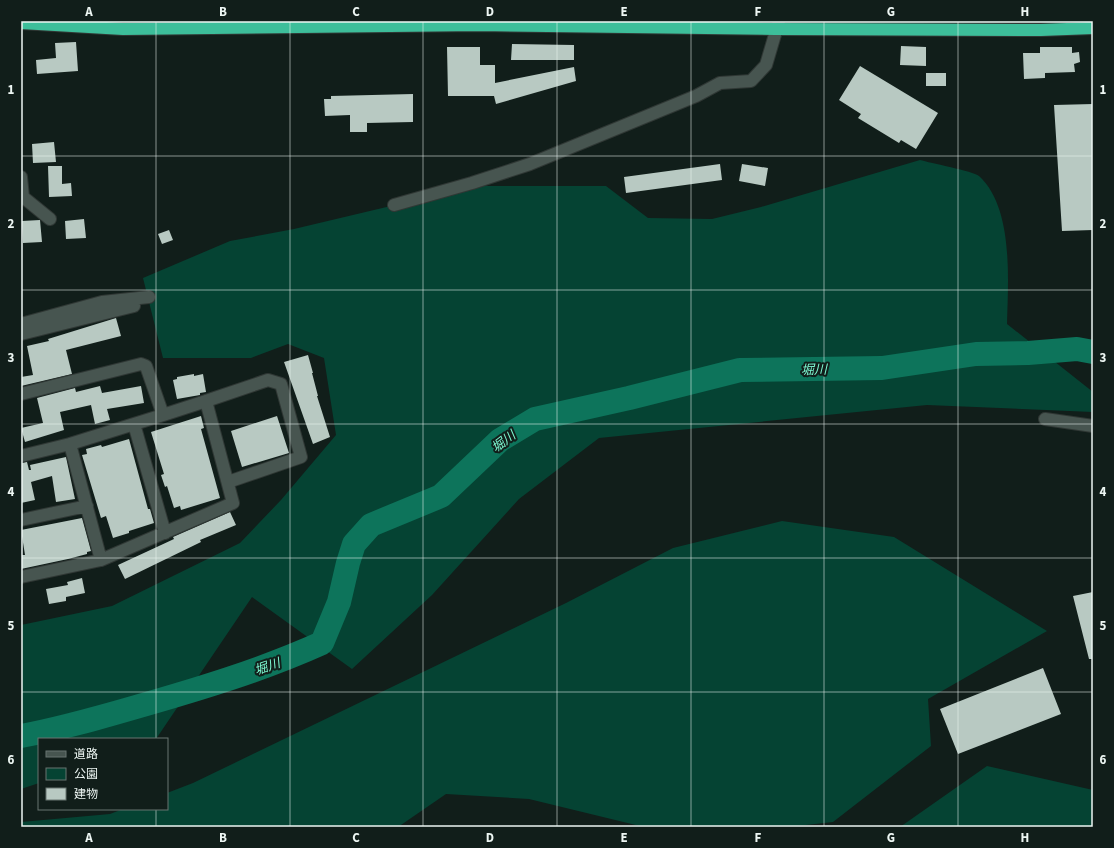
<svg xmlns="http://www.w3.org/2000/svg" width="1114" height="848" font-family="'Source Sans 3','Noto Sans JP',sans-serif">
  <rect width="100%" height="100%" fill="#111e1a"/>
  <path fill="#054333" d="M920,160C930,163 973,171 979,176C1014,208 1008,281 1007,324L1093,392V412L927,405L599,438L519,499L432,595L352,669L252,597L156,739H39V783L21,789V625L112,606L240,543L281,500L336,435L324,358L288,344L251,358H163L143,278L230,241L294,229L475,186H606L648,218L712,219L761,207Z
    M782,521L894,537L1047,631L928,699L931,746L833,822L788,827H644L529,799L446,794L398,827H21V822L110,814L123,809H167V793L193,783L566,603L673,548Z
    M987,766L1093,790V827H900Z"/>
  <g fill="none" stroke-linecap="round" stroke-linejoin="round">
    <path stroke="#0d745b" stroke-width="24" d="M21,736C60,729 98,718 136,707C199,689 262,670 322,643L339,602L348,563L354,544L371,525L441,496L500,440L535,419L629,398L740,370L882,368L976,354L1028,353L1077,349L1093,352"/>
  </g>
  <path fill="#b8c9c2" d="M76,42L78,71L37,74L36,60L56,58L55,43Z
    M512,44L574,45V60H511Z
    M901,46L926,47V66L900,65Z
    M447,47H480V65H495V83L574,67L576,81L496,104L494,96H448Z
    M1040,47H1072V53L1079,52L1080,62L1074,64L1075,72L1045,73V78L1024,79L1023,53H1040Z
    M860,66L938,113L916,149L901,140L899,143L858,118L861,114L839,100Z
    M926,73H946V86H926Z
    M413,94V122L367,123V132H350V115L325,116L324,99H331V96Z
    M1093,104V230L1062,231L1054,105Z
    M54,142L56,162L33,163L32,144Z
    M720,164L722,180L626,193L624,177Z
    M742,164L768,168L765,186L739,181Z
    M48,166H62V184L71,183L72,196L49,197Z
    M84,219L86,238L66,239L65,221Z
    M40,220L42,242L23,243L22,221Z
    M169,230L173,240L162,244L158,234Z
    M116,318L121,336L66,350L72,374L21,386V377L33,375L27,346L49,341L48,339Z
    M308,355L313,373H312L318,396H317L330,437L313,444L284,362Z
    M194,374V376L203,374L206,392L200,393V395L177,399L173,380L177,379V377Z
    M100,386L102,393L141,386L144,403L107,409L110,420L95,424L91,405L60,412L64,430L25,442L21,428L43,423L37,398L75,388L76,392Z
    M201,416L204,428L201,429L220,498L181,510L180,506L174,508L167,486L165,487L161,475L164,474L151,432Z
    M277,416L289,453L242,467L231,431Z
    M129,439L148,509H150L154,523L129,531V533L113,538L106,516L101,518L82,455L87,454L86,449L101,445L102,447Z
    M66,457L75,499L56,502L52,476L31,482L35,500L21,503V463L27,462L29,470H31L30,465Z
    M230,512L236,525L200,540L201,542L125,579L118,565L174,539L173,537Z
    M82,518L91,551L87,552V554L68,559L21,569V555H25L21,530Z
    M82,578L85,593L66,597V601L49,604L46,589L68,585L67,582Z
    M1093,592V659H1089L1073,596Z
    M1043,668L1061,714L958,754L940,709Z"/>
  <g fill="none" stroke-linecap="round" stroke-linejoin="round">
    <g stroke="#303835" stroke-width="14">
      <path id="minor" d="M21,177L23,197L50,219
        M394,205L472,183L530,164L696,96L720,83L751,81L766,65L779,21
        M21,324L102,302L149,297
        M21,334L134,306
        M21,394L141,364L146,366L163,415L70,444L101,560L21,577
        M206,401L268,380L281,384L301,457L228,482
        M1045,419L1093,426
        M134,424L165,533
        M21,456L70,444
        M21,520L87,506
        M101,560L233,503L206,401L163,415"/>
    </g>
    <g stroke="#303835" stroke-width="14">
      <path id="highway" d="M21,23L123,29L480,25L775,29L1041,30L1093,28"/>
    </g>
    <use href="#minor" stroke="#475550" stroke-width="12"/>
    <use href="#highway" stroke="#3dbe9a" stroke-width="12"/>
  </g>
  <path fill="none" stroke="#edf6f3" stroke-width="1" stroke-opacity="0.55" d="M156,21V739M290,21V827M423,21V827M557,21V827M691,21V827M824,21V827M958,21V827M21,156H1093M21,290H1093M21,424H1093M21,558H1093M21,692H1093M156,809V827"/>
  <g text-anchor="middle" stroke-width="4" stroke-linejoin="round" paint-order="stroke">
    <g font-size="13" font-style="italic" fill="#7ef9d3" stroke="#111e1a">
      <text transform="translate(814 369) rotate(-1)" y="5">堀川</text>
      <text transform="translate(503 441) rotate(-37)" y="5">堀川</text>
      <text transform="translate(267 666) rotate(-19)" y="5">堀川</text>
    </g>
  </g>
  <rect width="1114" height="848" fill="none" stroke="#111e1a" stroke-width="44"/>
  <rect x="38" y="738" width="130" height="72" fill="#111e1a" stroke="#697471"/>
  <rect x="46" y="751" width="20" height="6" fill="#475550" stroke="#697471"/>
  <text x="74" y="758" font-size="12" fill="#edf6f3">道路</text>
  <rect x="46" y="768" width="20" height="12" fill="#054333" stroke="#697471"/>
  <text x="74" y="778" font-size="12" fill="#edf6f3">公園</text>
  <rect x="46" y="788" width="20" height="12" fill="#b8c9c2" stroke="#697471"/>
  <text x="74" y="798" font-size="12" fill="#edf6f3">建物</text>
  <rect x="22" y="22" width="1070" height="804" fill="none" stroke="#edf6f3" stroke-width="1.5"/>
  <g font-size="13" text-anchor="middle" font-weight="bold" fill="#edf6f3">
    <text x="89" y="16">A</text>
    <text x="223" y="16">B</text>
    <text x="356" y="16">C</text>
    <text x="490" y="16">D</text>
    <text x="624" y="16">E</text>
    <text x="758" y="16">F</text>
    <text x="891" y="16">G</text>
    <text x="1025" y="16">H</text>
    <text x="11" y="94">1</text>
    <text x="1103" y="94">1</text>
    <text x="11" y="228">2</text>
    <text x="1103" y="228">2</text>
    <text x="11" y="362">3</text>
    <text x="1103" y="362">3</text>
    <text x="11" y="496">4</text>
    <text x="1103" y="496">4</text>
    <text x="11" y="630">5</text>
    <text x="1103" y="630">5</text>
    <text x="11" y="764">6</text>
    <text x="1103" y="764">6</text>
    <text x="89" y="842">A</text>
    <text x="223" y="842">B</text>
    <text x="356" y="842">C</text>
    <text x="490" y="842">D</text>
    <text x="624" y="842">E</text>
    <text x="758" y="842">F</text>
    <text x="891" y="842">G</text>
    <text x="1025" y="842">H</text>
  </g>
</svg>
